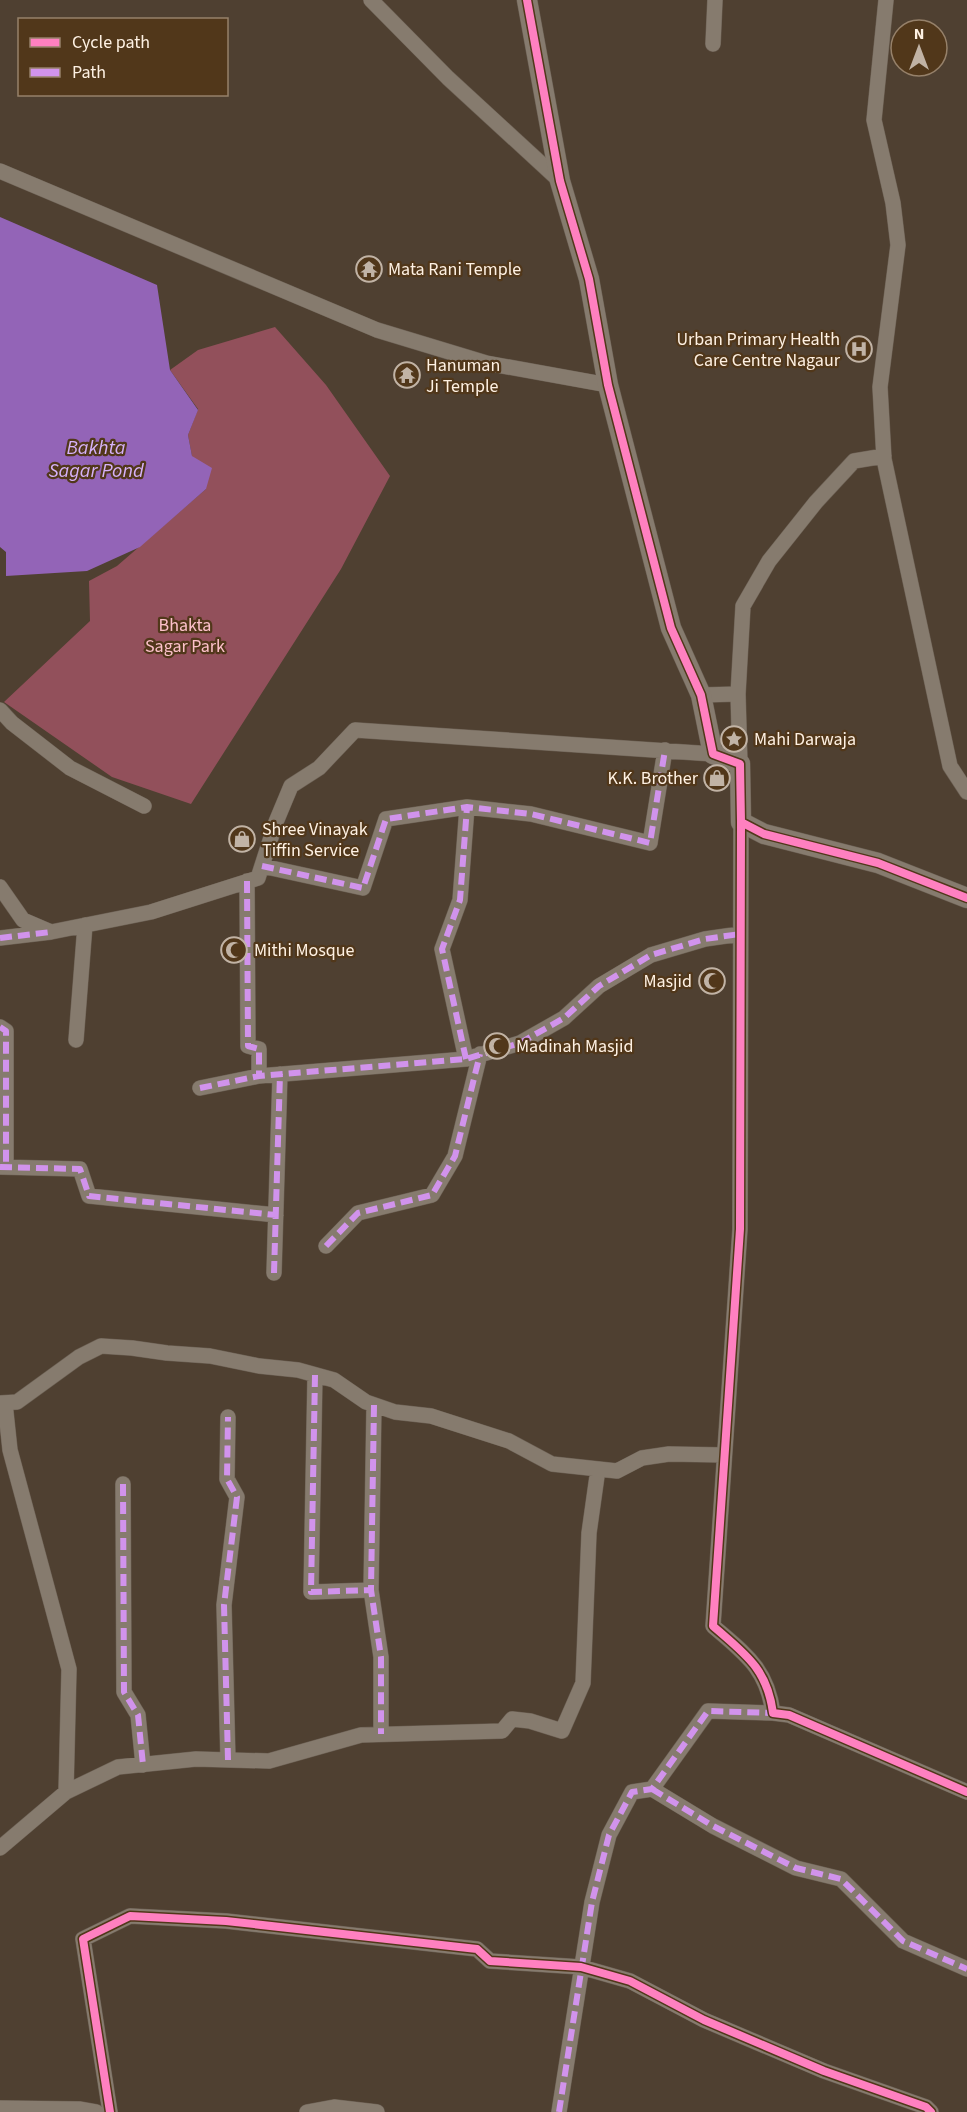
<svg xmlns="http://www.w3.org/2000/svg" width="967" height="2112" font-family="'Source Sans 3',sans-serif">
  <rect width="100%" height="100%" fill="#4f4031"/>
  <path fill="#92505b" d="M275,327L326,385L390,476L341,569L191,804L112,777L4,702L90,621L89,581L117,566L206,489L192,456L188,435L198,409L170,370L198,350Z"/>
  <path fill="#9364b7" d="M0,217L157,285L170,370L198,410L188,435L192,456L212,468L206,489L140,547L87,571L6,576V552L0,547Z"/>
  <g fill="none" stroke-linecap="round" stroke-linejoin="round">
    <g stroke="#6b5f53" stroke-width="16">
      <path id="minor" d="M371,0L448,78L560,181
        M886,0L874,120L893,203L898,245L880,387L884,459L950,766L967,792
        M713,44L715,0
        M0,171L377,330L486,363L608,385
        M738,694L743,606L769,561L816,502L854,461L884,456
        M701,695L738,694L740,764
        M0,710L12,723L70,768L144,806
        M741,822L740,1229L713,1626C745,1654 767,1668 773,1713L789,1715L967,1792
        M262,866L363,888L386,819L467,807L531,814L650,843L665,750
        M247,881L248,1046L259,1049V1076
        M0,887L23,920L51,932L151,912L258,878L276,822L291,786L319,768L355,730L713,754
        M0,938L51,932
        M0,1027L6,1031V1167
        M76,1040L85,925
        M466,1059L442,949L460,900L467,807
        M200,1088L259,1076L466,1059L520,1043L564,1018L599,986L651,955L705,939L740,934
        M0,1167L80,1169L89,1196L276,1215
        M326,1246L358,1213L432,1195L455,1156L480,1054
        M274,1273L280,1074
        M315,1375L311,1592L371,1590
        M0,1403L17,1402L79,1357L101,1346L132,1348L167,1353L210,1356L259,1366L298,1370L334,1380L366,1402L395,1412L431,1416L509,1441L552,1464L617,1471L642,1458L669,1454L724,1455
        M5,1403L10,1450L69,1669L66,1792
        M374,1405L371,1590L381,1657V1734
        M123,1484L124,1692L138,1715L143,1765
        M228,1760L224,1605L237,1497L227,1479L228,1417
        M652,1789L713,1826L796,1868L841,1879L903,1941L967,1969
        M0,1848L66,1792L118,1767L196,1759L269,1761L361,1735L502,1731L512,1719L530,1721L562,1731L583,1683L589,1533L598,1469
        M0,2108L79,2109L96,2112
        M110,2112L83,1939L130,1916L226,1921L477,1949L490,1961L581,1967L630,1981L704,2020L824,2071L926,2107L931,2112
        M307,2112L334,2107L377,2112
        M559,2112L592,1902L609,1835L632,1792L652,1789L708,1711L773,1713"/>
    </g>
    <g stroke="#6b5f53" stroke-width="21">
      <path id="tertiary" d="M527,0L560,181L589,279L608,385L671,628L701,695L713,754L740,764L741,822L764,834L878,863L967,898"/>
    </g>
    <use href="#minor" stroke="#867b6e" stroke-width="15"/>
    <use href="#tertiary" stroke="#867b6e" stroke-width="20"/>
    <path stroke="#d193ec" stroke-width="6" stroke-dasharray="12 6" stroke-linecap="butt" d="M262,866L363,888L386,819L467,807L531,814L650,843L665,750
      M247,881L248,1046L259,1049V1076
      M0,938L51,932
      M0,1027L6,1031V1167
      M466,1059L442,949L460,900L467,807
      M200,1088L259,1076L466,1059L520,1043L564,1018L599,986L651,955L705,939L740,934
      M0,1167L80,1169L89,1196L276,1215
      M326,1246L358,1213L432,1195L455,1156L480,1054
      M274,1273L280,1074
      M315,1375L311,1592L371,1590
      M374,1405L371,1590L381,1657V1734
      M123,1484L124,1692L138,1715L143,1765
      M228,1760L224,1605L237,1497L227,1479L228,1417
      M652,1789L713,1826L796,1868L841,1879L903,1941L967,1969
      M559,2112L592,1902L609,1835L632,1792L652,1789L708,1711L773,1713"/>
    <g stroke="#51371a" stroke-width="11">
      <path id="cycleway" d="M527,0L560,181L589,279L608,385L671,628L701,695L713,754L740,764L741,822L764,834L878,863L967,898
        M741,822L740,1229L713,1626C745,1654 767,1668 773,1713L789,1715L967,1792
        M110,2112L83,1939L130,1916L226,1921L477,1949L490,1961L581,1967L630,1981L704,2020L824,2071L926,2107L931,2112"/>
    </g>
    <use href="#cycleway" stroke="#ff80c0" stroke-width="8"/>
  </g>
  <defs>
    <g id="temple-ring" transform="scale(1.35)"><circle r="9.5" fill="#51371a" stroke="#c1b3a5" stroke-width="1.5"/><path d="M0-6L5-2H3V0L6.5 2.5H4V6H1.5V3h-3V6H-4V2.5H-6.5L-3 0V-2H-5Z" fill="#c1b3a5"/></g>
    <g id="hospital-ring" transform="scale(1.35)"><circle r="9.5" fill="#51371a" stroke="#c1b3a5" stroke-width="1.5"/><path d="M-5-5h3v3.5h4V-5h3V5h-3V1.5h-4V5h-3Z" fill="#c1b3a5"/></g>
    <g id="sight-ring" transform="scale(1.35)"><circle r="9.5" fill="#51371a" stroke="#c1b3a5" stroke-width="1.5"/><path d="M0-6L1.8-2.2L6-1.7L2.9 1.2L3.7 5.4L0 3.3L-3.7 5.4L-2.9 1.2L-6-1.7L-1.8-2.2Z" fill="#c1b3a5"/></g>
    <g id="shop-ring" transform="scale(1.35)"><circle r="9.5" fill="#51371a" stroke="#c1b3a5" stroke-width="1.5"/><path d="M-5-2.5h2.3a2.7 3.5 0 0 1 5.4 0H5L5.5 6h-11ZM-1.5-2.5h3a1.5 2.3 0 0 0-3 0Z" fill="#c1b3a5"/></g>
    <g id="mosque-ring" transform="scale(1.35)"><circle r="9.5" fill="#51371a" stroke="#c1b3a5" stroke-width="1.5"/><path d="M3.5-4.9A6 6 0 1 0 3.5 4.9A5 5 0 1 1 3.5-4.9Z" fill="#c1b3a5"/></g>
  </defs>
  <g fill-rule="evenodd">
    <use href="#temple-ring" x="369" y="269"/>
    <use href="#hospital-ring" x="859" y="349"/>
    <use href="#temple-ring" x="407" y="375"/>
    <use href="#sight-ring" x="734" y="739"/>
    <use href="#shop-ring" x="717" y="778"/>
    <use href="#shop-ring" x="242" y="839"/>
    <use href="#mosque-ring" x="234" y="950"/>
    <use href="#mosque-ring" x="712" y="981"/>
    <use href="#mosque-ring" x="497" y="1046"/>
  </g>
  <g text-anchor="middle" stroke-width="4.5" stroke-linejoin="round" paint-order="stroke">
    <g font-size="18" fill="#fef1e3" stroke="#51371a" text-anchor="start">
      <text x="388" y="275">Mata Rani Temple</text>
      <text x="840" y="345" text-anchor="end">Urban Primary Health<tspan x="840" dy="21">Care Centre Nagaur</tspan></text>
      <text x="426" y="371">Hanuman<tspan x="426" dy="21">Ji Temple</tspan></text>
      <text x="754" y="745">Mahi Darwaja</text>
      <text x="698" y="784" text-anchor="end">K.K. Brother</text>
      <text x="262" y="835">Shree Vinayak<tspan x="262" dy="21">Tiffin Service</tspan></text>
      <text x="254" y="956">Mithi Mosque</text>
      <text x="692" y="987" text-anchor="end">Masjid</text>
      <text x="516" y="1052">Madinah Masjid</text>
    </g>
    <g font-size="18" fill="#fdc1cb" stroke="#51371a">
      <text x="185" y="631">Bhakta<tspan x="185" dy="21">Sagar Park</tspan></text>
    </g>
    <g font-size="20" font-style="italic" fill="#d6b2f9" stroke="#51371a">
      <text x="96" y="454">Bakhta<tspan x="96" dy="23">Sagar Pond</tspan></text>
    </g>
  </g>
  <rect x="18" y="18" width="210" height="78" fill="#51371a" stroke="#96816a" stroke-width="1.5"/>
  <rect x="30" y="38" width="30" height="9" fill="#ff80c0" stroke="#96816a" stroke-width="1.5"/>
  <text x="72" y="48" font-size="18" fill="#fef1e3">Cycle path</text>
  <rect x="30" y="68" width="30" height="9" fill="#d193ec" stroke="#96816a" stroke-width="1.5"/>
  <text x="72" y="78" font-size="18" fill="#fef1e3">Path</text>
  <g transform="translate(919 48)"><circle r="28" fill="#51371a" stroke="#96816a" stroke-width="1.5"/>
  <path d="M0-4.5L10 22L0 15L-10 22Z" fill="#c1b3a5"/>
  <text y="-9" font-size="16" font-weight="bold" text-anchor="middle" fill="#fef1e3">N</text>
  </g>
</svg>
